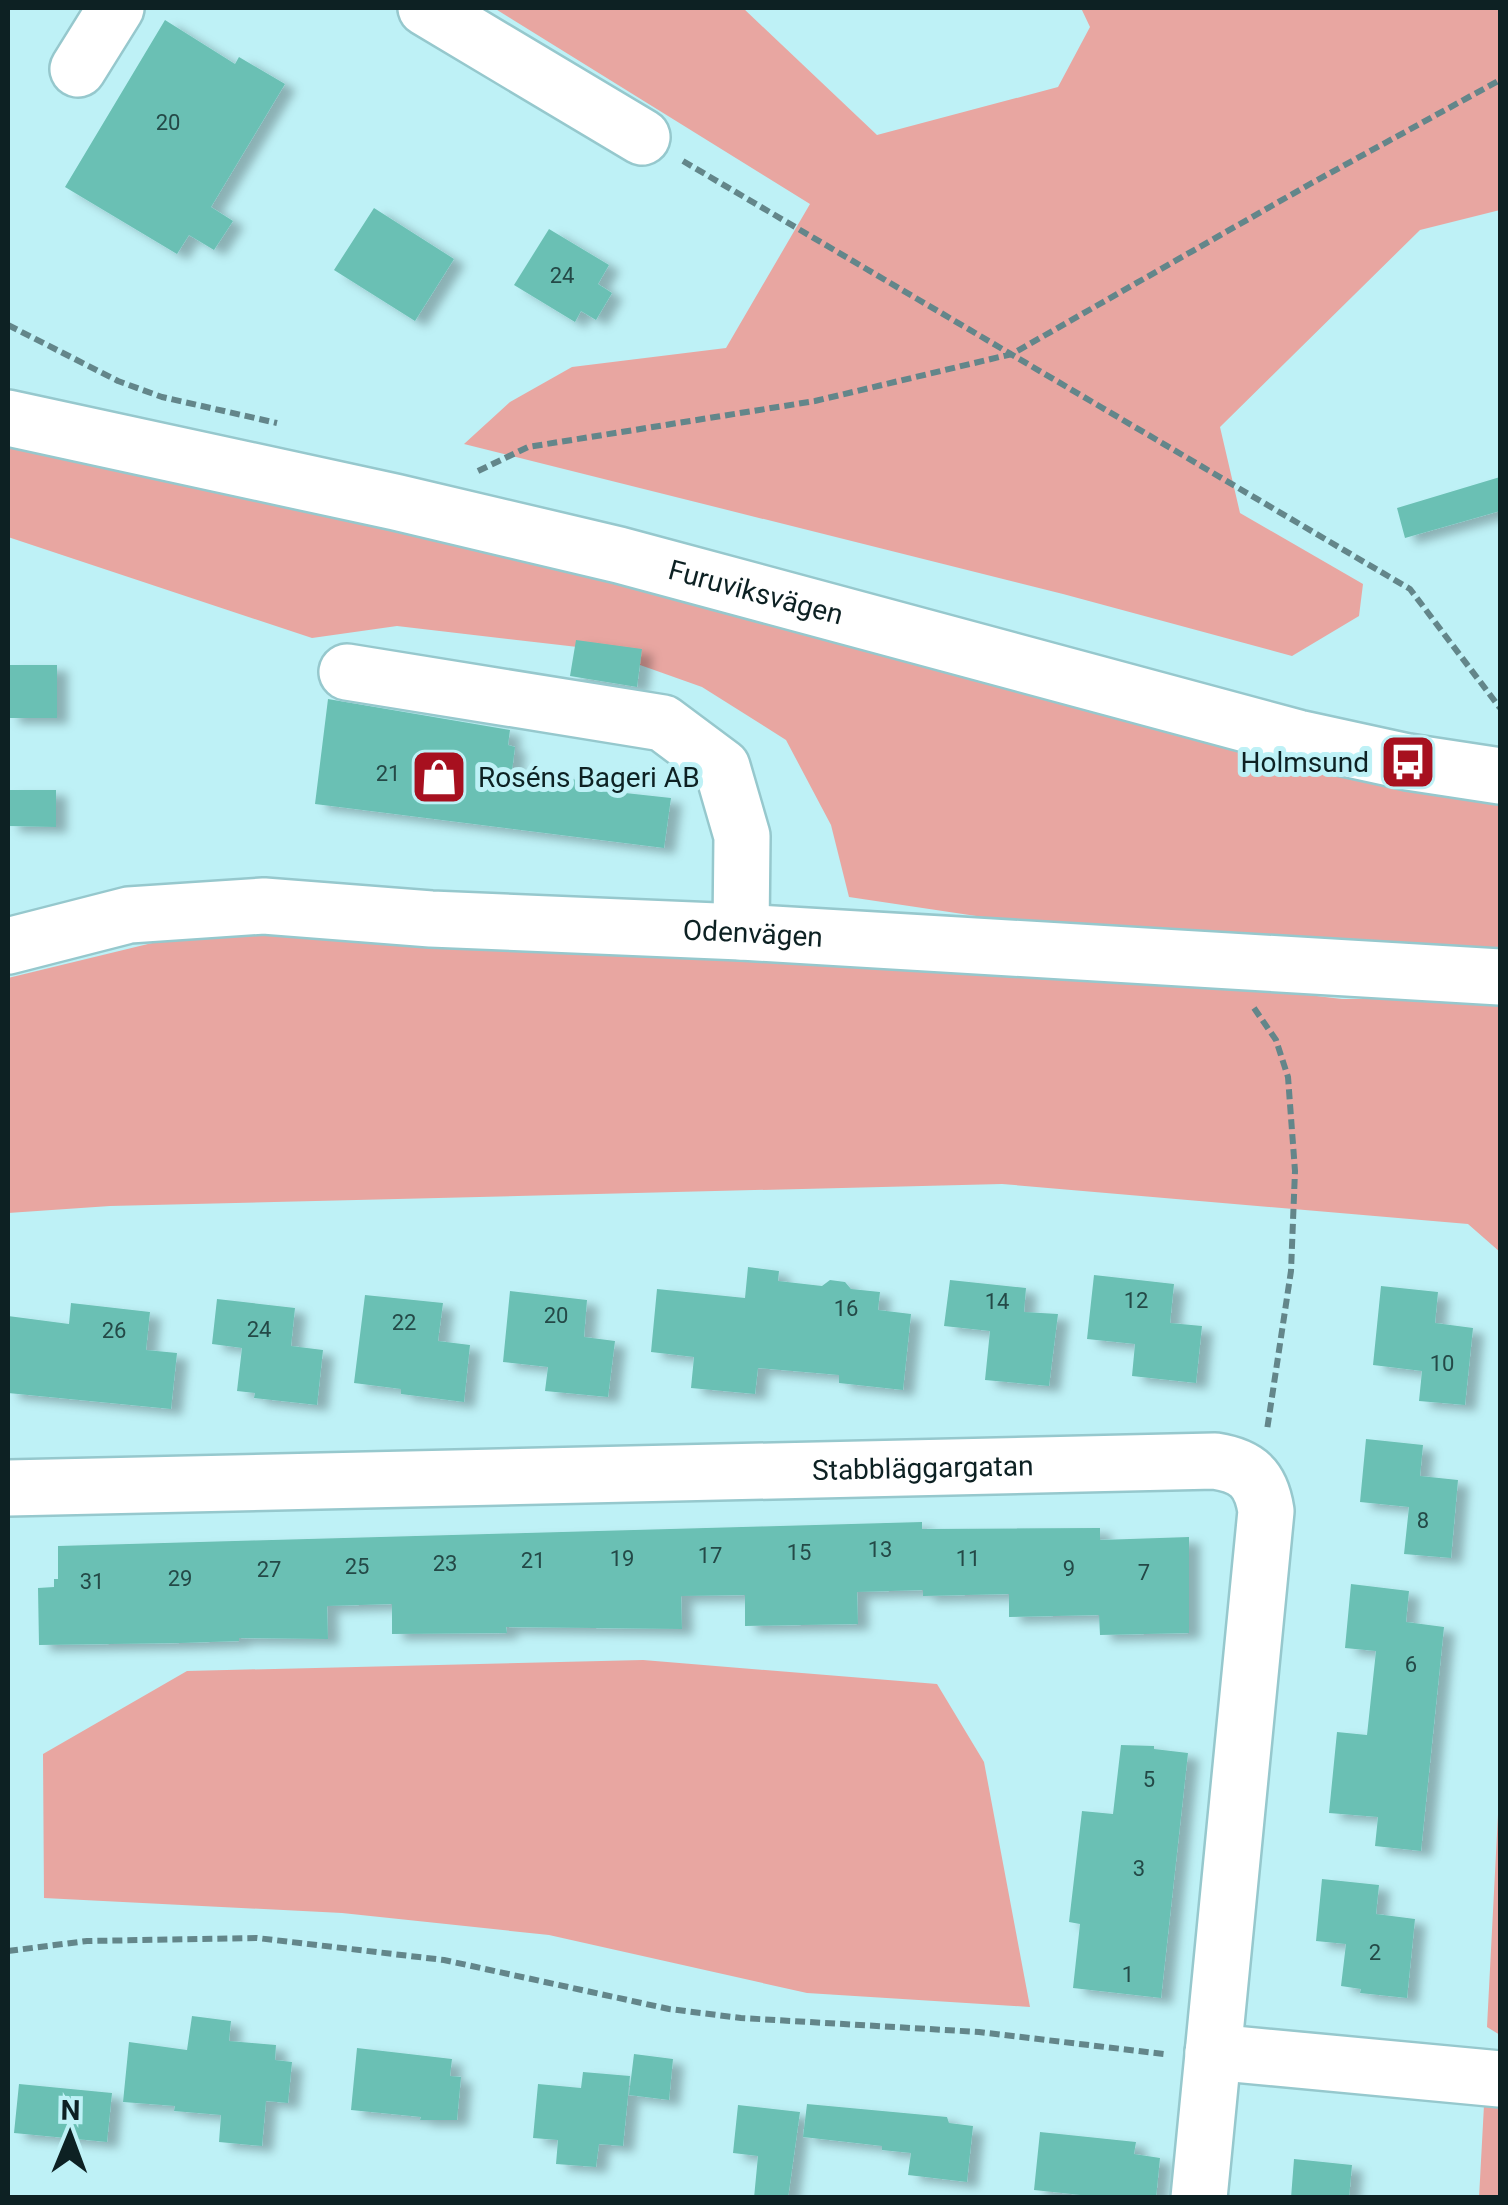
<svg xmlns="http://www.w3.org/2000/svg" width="1508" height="2205" font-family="Roboto,sans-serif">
  <defs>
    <filter id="shadow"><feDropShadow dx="11" dy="6" stdDeviation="5" flood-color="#0004"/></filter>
  </defs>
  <rect width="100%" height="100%" fill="#bef1f6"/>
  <path fill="#e8a6a1" d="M494,8H743L877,135L1058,87L1090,27L1081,8H1500V210L1420,230L1220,427L1240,513L1363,584L1359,616L1292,656L1063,594L464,444L510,402L572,367L726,348L810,204Z
    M8,441L613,570L1500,796V956L1123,938L849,897L831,825L786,740L702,687L595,649L397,626L312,638L8,537Z
    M302,928L1098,970L1342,999H1500V1252L1468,1224L1002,1184L110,1206L8,1213V978L185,935Z
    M643,1660L937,1684L984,1762L1030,2007L807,1993L549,1935L342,1913L44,1898L43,1754L187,1671Z
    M1500,1776V2035L1487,2027Z
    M1484,2105L1500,2108V2197L1479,2198Z"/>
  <path fill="#6bc0b4" filter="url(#shadow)" d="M165,20L235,64L239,57L285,84L211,207L233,221L214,250L189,235L177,254L65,187Z
    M374,208L454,259L415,321L334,270Z
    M549,229L609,265L598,284L612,293L596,320L581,311L575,322L514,285Z
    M1500,477V511L1405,538L1397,508Z
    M576,640L642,649L637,687L570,676Z
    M8,665H57V718H8Z
    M328,699L510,730L508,745L515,747L512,771L608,784L607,791L671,798L664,848L315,804Z
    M8,790H56V827L8,826Z
    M748,1267L779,1271L778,1281L822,1286L830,1280L845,1282L851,1289L880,1292L878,1310L911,1314L903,1390L839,1383V1375L758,1368L755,1394L691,1388L694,1357L651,1352L657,1289L745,1298Z
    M1094,1275L1174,1284L1170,1323L1202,1326L1196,1383L1132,1376L1135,1344L1087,1339Z
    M950,1280L1026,1288L1024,1312L1058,1314L1049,1386L985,1380L990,1331L944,1326Z
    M1381,1286L1438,1292L1435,1323L1473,1328L1465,1405L1419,1401L1422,1371L1373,1365Z
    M510,1291L587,1300L584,1337L615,1341L608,1397L545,1391L548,1367L503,1362Z
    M365,1295L443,1303L438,1341L470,1345L464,1402L401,1394V1389L354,1383Z
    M217,1299L295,1308L291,1346L323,1350L317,1405L254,1398L255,1393L237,1391L242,1348L212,1344Z
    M71,1303L150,1312L146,1350L177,1353L171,1409L8,1393V1316L69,1324Z
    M1366,1439L1423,1445L1420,1476L1458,1480L1451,1558L1404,1554L1409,1507L1360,1502Z
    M922,1522V1529L1100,1528V1540L1189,1537V1633L1100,1635L1099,1615L1009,1617V1594L923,1596V1590L857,1592L858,1624L745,1626V1595L681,1596L682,1629L506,1627L507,1633L392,1634V1604L327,1606L328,1639L239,1638V1641L180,1643L39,1645L38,1588L54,1587V1579H58V1546Z
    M1351,1584L1409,1591L1406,1622L1444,1627L1421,1851L1375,1846L1378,1817L1329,1813L1337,1732L1367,1735L1376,1651L1345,1648Z
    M1121,1745L1154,1746V1749L1188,1753L1161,1998L1073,1988L1080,1924L1069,1922L1082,1811L1113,1814Z
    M1322,1879L1379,1885L1376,1914L1415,1919L1407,1998L1360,1993L1361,1989L1341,1986L1346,1944L1316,1941Z
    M192,2016L231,2021L229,2041L276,2045L275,2060L292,2062L288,2103L266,2101L262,2146L219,2142L221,2115L174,2111L175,2106L123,2102L129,2042L187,2050Z
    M357,2048L452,2059L450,2076L461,2077L457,2120H420L421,2117L351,2110Z
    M634,2054L673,2059L669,2100L629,2095Z
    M583,2072L630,2076L623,2146L599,2144L596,2167L556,2164L558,2140L533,2138L538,2084L581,2088Z
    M19,2084L112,2093L107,2142L14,2133Z
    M807,2104L947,2117L949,2123L973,2126L967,2182L908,2175L911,2153L882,2150V2146L803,2137Z
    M738,2105L800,2112L788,2198H754L758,2156L733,2153Z
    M1040,2132L1136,2142L1134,2154L1160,2158L1156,2198H1109L1034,2190Z
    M1294,2159L1352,2165L1349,2198H1291Z"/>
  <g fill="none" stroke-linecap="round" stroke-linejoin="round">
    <g stroke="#96c8cd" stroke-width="60">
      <g id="minor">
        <path d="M426,8L642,137"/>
        <path d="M78,69L116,8"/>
        <path d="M347,672L663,723L722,767L742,836L741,932"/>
        <path id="s1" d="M8,946L129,915L264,906L431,919L741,932L1500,977"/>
        <path id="s2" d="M8,1488L1215,1461C1247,1466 1261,1478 1266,1511L1199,2198"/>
        <path d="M1213,2052L1500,2079"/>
      </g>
    </g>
    <g stroke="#96c8cd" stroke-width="60">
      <g id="major">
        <path id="s3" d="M8,418L395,502L619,555L1298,738L1408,762L1500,776"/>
      </g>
    </g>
    <path stroke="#63868a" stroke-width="6" stroke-dasharray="10 5" stroke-linecap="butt" d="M683,161L1410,589L1500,708
      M8,325L118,381L162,397L277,423
      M478,471L528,447L815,401L1012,354L1310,184L1500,80
      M1254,1008L1276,1040L1288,1077L1295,1171L1291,1271L1267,1430
      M8,1951L87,1941L257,1938L444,1960L669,2009L741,2018L979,2032L1164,2054"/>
    <use href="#minor" stroke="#fff" stroke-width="55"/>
    <use href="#major" stroke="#fff" stroke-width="55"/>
  </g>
  <defs>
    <g id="bus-square" transform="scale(2.875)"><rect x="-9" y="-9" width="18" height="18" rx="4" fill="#a7101f" stroke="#bef1f6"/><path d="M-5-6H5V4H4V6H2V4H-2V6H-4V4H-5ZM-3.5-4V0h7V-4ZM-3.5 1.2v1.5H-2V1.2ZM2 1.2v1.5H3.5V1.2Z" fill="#fff"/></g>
    <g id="shop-square" transform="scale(2.875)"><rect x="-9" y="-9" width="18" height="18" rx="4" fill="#a7101f" stroke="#bef1f6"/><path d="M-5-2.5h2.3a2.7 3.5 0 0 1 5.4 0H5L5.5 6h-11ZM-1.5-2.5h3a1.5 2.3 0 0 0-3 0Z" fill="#fff"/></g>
  </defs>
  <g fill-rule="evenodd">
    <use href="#bus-square" x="1408" y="762"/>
    <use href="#shop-square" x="439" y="777"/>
  </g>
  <g text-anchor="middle" stroke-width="10" stroke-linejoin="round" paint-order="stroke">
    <g font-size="22" fill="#244947">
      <text x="168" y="130">20</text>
      <text x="562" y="283">24</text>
      <text x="388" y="781">21</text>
      <text x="1136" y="1308">12</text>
      <text x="997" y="1309">14</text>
      <text x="846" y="1316">16</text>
      <text x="556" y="1323">20</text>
      <text x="404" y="1330">22</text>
      <text x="259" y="1337">24</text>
      <text x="114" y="1338">26</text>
      <text x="1442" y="1371">10</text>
      <text x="1423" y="1528">8</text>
      <text x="880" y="1557">13</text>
      <text x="799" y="1560">15</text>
      <text x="710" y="1563">17</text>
      <text x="622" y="1566">19</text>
      <text x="968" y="1566">11</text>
      <text x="533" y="1568">21</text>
      <text x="445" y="1571">23</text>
      <text x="357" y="1574">25</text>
      <text x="1069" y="1576">9</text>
      <text x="269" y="1577">27</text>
      <text x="1144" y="1580">7</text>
      <text x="180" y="1586">29</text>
      <text x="92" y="1589">31</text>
      <text x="1411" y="1672">6</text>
      <text x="1149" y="1787">5</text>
      <text x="1139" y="1876">3</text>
      <text x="1375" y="1960">2</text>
      <text x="1128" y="1982">1</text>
    </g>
    <g font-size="28" fill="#0d2123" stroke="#bef1f6">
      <text dy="10" stroke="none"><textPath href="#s3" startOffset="768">Furuviksvägen</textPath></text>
      <text dy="10" stroke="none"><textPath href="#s1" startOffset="750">Odenvägen</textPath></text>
      <text dy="10" stroke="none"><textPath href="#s2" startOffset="915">Stabbläggargatan</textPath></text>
    </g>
    <g font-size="28" fill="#0d2123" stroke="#bef1f6" text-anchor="end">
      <text x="1369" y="772">Holmsund</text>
      <text x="478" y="787" text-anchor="start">Roséns Bageri AB</text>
    </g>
  </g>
  <rect width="1508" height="2205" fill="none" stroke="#0d2123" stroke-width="20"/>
  <g transform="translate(70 2135) rotate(1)" stroke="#bef1f6" stroke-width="8" paint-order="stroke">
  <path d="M0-8L18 38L0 25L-18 38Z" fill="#0d2123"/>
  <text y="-15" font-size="28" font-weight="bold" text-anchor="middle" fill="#0d2123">N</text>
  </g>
</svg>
